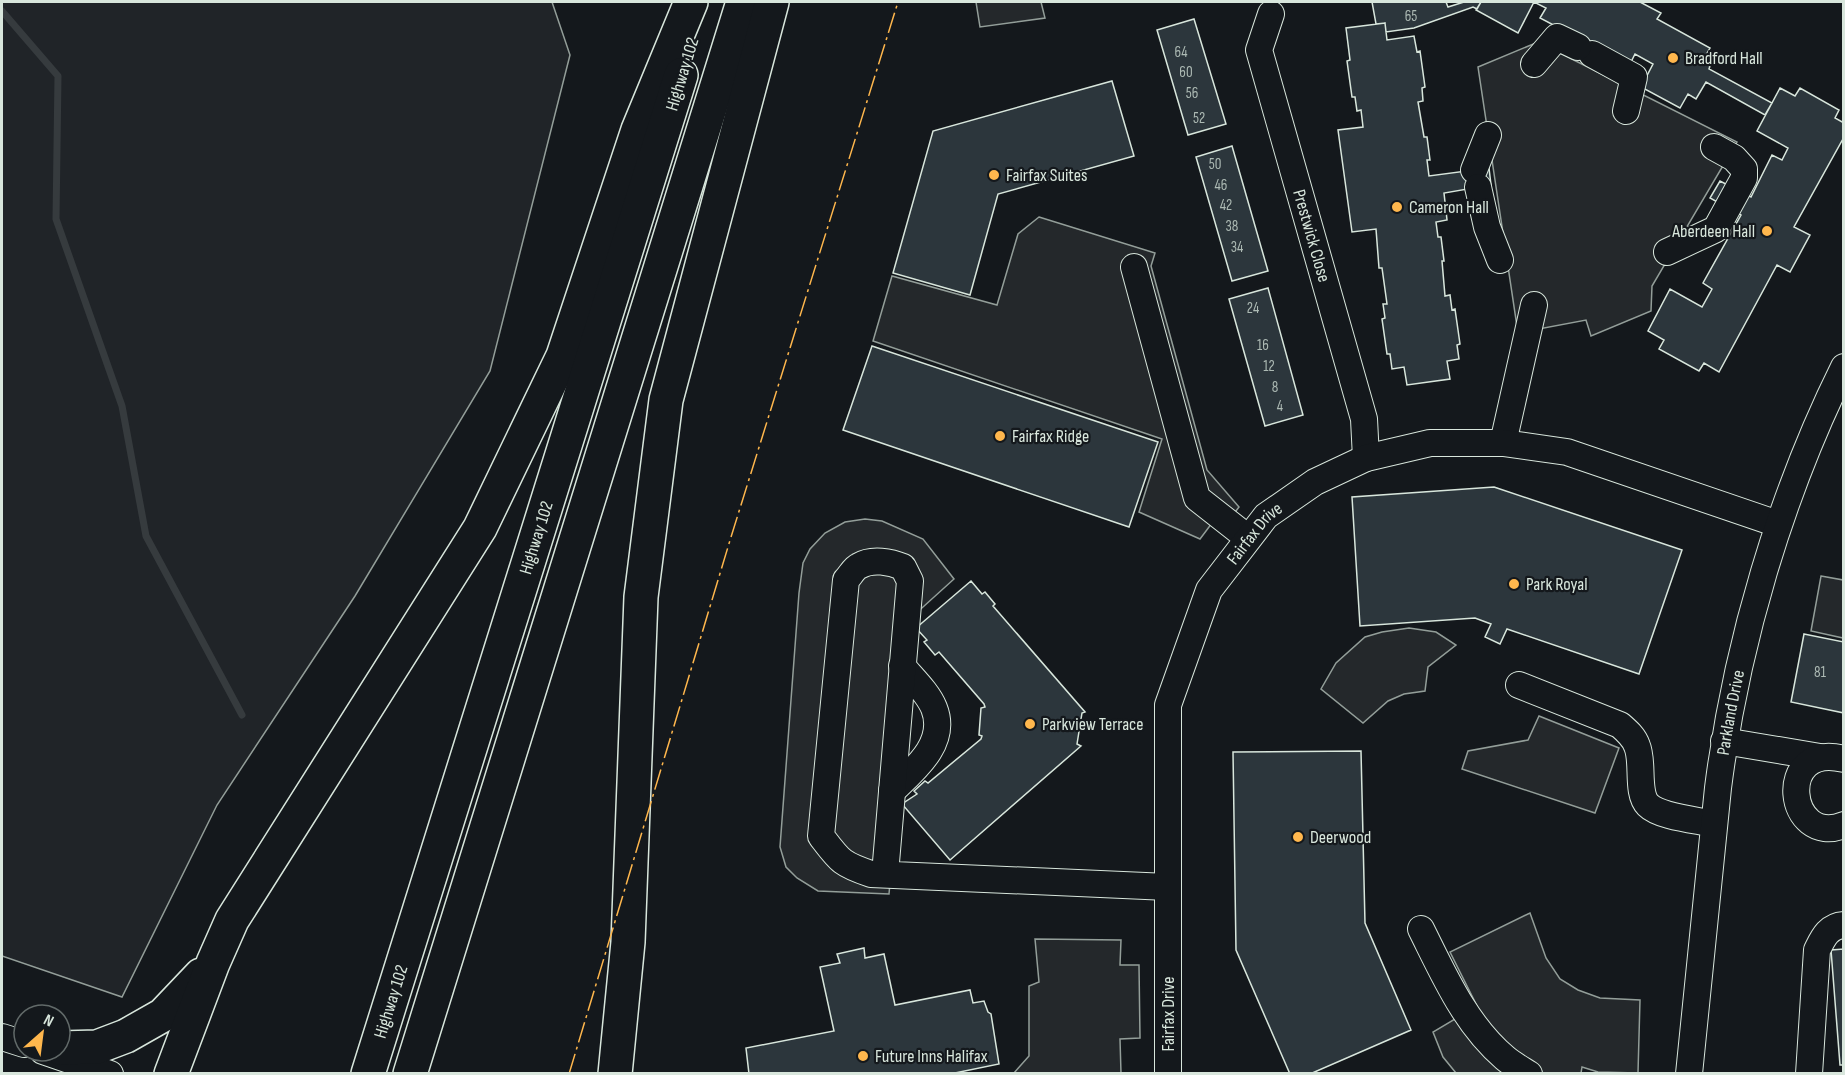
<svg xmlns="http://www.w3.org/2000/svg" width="1845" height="1075" font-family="'Sofia Sans Condensed',sans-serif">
  <rect width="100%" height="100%" fill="#14181c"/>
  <path fill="#202428" stroke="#939e99" stroke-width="1.5" d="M2,2H552L570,55L490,371L355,596L217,805L122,997L2,956Z"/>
  <path fill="#24282b" stroke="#939e99" stroke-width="1.5" d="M976,2H1041L1045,18L980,27Z
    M1538,42L1737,142L1652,286L1651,311L1591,336L1586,320L1518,333L1478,67Z
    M1039,217L1155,253L1151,266L1207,470L1239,507L1222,529L1212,523L1200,539L1139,512L1162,439L873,341L892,276L997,305L1018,234Z
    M865,519L882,521L923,539L954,579L913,616L889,894L818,891L797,878L786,867L780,847L799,593L803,563L810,549L825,533L845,522Z
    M1821,576L1843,580V638L1811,631Z
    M1409,628L1436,632L1456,645L1428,667L1425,691L1404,694L1388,701L1363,723L1321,689L1336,663L1365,637L1382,632Z
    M1539,716L1619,748L1595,813L1462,769L1468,751L1528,740Z
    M1530,913L1546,958L1560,979L1578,990L1600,998L1640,1000L1638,1073L1598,1072L1582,1067L1581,1073H1456L1443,1057L1433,1032L1477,1006L1450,952Z
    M1035,939L1121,940L1120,965H1139L1140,1038L1120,1039L1121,1073H1014L1029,1056V986L1039,982Z"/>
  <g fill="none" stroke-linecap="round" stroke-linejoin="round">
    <path stroke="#363b3e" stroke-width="7" d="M2,11L58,76L56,219L122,406L146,536L242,715"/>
  </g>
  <path fill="#2c363c" stroke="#d8e6dc" stroke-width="1.5" d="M1372,2H1446L1448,7L1464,2H1481L1477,9L1473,7L1414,28L1386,32L1385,23L1376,24Z
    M1481,2H1640L1661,13L1657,19L1710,48L1702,62L1710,66L1709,69L1772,103L1765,115L1706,82L1696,99L1688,94L1680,108L1641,87L1653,64L1635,54L1630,64L1582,40L1540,18L1546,8L1534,2L1518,33L1476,10Z
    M1194,19L1226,124L1188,135L1157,30Z
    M1385,23L1387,40L1414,36L1417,52L1420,51L1425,87L1422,88L1423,101L1418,102L1424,137H1427L1430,160H1427L1429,176L1489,168L1491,185L1444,193L1447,220L1436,222L1438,237H1441L1444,261H1442L1445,296L1450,295L1452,310L1455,309L1460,344L1457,345L1459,359L1447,361L1450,379L1407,385L1404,367L1392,369L1390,354H1387L1382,319L1385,318L1383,304H1387L1382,268H1379L1376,229L1352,232L1338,130L1363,127L1361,110L1357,111L1355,97H1352L1347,61L1350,60L1346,28Z
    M1112,81L1134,156L998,194L970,295L893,273L933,131Z
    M1780,88L1795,96L1800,88L1839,110L1835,118L1844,123V137L1794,227L1810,235L1790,272L1777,265L1719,372L1704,363L1699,371L1659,349L1664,340L1648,331L1670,289L1702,307L1712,289L1703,283L1741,215L1710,198L1720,181L1751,197L1772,155L1782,160L1788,148L1757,131Z
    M1232,146L1268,271L1232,281L1196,157Z
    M1268,288L1303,415L1265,426L1229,299Z
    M872,346L1158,442L1129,527L843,430Z
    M1494,487L1682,550L1639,674L1507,629L1500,644L1485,637L1491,624L1475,618L1360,626L1352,497Z
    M971,581L982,594L985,592L995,604L993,606L1085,712L1082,713L1077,744L1081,746L950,860L902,804L917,794L914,791L925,781L928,783L981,739L982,736L979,735L981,708L985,707L984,704L939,652L935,655L924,642L927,640L916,628Z
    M1804,634L1844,642V713L1791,702Z
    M1361,751L1365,923L1411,1030L1310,1074H1290L1236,950L1233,752Z
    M864,948L865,958L884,954L895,1005L970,990L973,1003L984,1001L988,1012L991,1014L999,1064L950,1074H749L746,1048L834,1031L820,967L840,963L837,954Z
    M1844,949V1065H1840L1831,950Z"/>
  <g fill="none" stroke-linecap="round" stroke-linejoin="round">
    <g stroke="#d8e6dc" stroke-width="28">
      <g id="minor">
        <path id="s1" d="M1271,14L1259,50L1364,419L1366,458"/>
        <path d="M1592,54L1634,77L1626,111"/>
        <path d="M1534,64L1557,37L1578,47"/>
        <path d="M1474,170L1488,135"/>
        <path d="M1478,187L1487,227L1500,260"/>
        <path d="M1667,252L1716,229L1744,178V169L1734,158L1714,147"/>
        <path d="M1134,267L1197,498L1248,538"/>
        <path d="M1503,443L1534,305"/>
        <path d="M1519,685L1620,725C1627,731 1634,737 1637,746C1644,762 1636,793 1648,805C1660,817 1697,820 1714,824"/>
        <path d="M1724,741L1820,757"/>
        <path d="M1844,759C1774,741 1787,848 1844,825"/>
        <path d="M892,791C914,770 948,743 934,708C928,693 913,679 902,666"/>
        <path d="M885,874L910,581L903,567C891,562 872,558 859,566C854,568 850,576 846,580L821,836C840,861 841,864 871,874L1168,887"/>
        <path d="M1421,929C1444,975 1465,1024 1505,1058C1512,1064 1521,1069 1529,1074"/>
        <path d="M2,1037L24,1044"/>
        <path d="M43,1051L110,1074"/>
        <path id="s2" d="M1168,1074V705L1209,590L1266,516L1315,482L1366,458L1430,443H1503L1567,452L1778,524"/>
        <path id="s3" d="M1689,1074L1718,788C1736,646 1780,496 1844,367"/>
        <path d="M1809,1074L1817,950C1823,938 1828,926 1844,925"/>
      </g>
    </g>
    <g stroke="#d8e6dc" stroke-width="36">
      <g id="highway">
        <path d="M60,1048L97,1047L126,1036L163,1015L201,975"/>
        <path d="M171,1074L213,963L232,920L480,528L563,356L638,130L691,2"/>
        <path id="s4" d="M368,1074L681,75"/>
        <path d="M410,1074L743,2"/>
        <path d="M615,1074L628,942L641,597L666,400L772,2"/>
      </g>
    </g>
    <use href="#minor" stroke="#14181c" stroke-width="26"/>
    <use href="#highway" stroke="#14181c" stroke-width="33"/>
    <path stroke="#ffb74d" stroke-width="1.5" stroke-dasharray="21 4.5 3 4.5" stroke-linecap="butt" d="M569,1074L731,537L898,2"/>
  </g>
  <g fill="#ffb74d" stroke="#14181c" stroke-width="2">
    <circle cx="1673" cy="58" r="6"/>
    <circle cx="994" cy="175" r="6"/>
    <circle cx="1397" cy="207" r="6"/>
    <circle cx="1767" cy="231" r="6"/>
    <circle cx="1000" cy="436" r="6"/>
    <circle cx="1514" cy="584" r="6"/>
    <circle cx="1030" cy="724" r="6"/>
    <circle cx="1298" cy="837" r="6"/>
    <circle cx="863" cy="1056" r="6"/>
  </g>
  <g text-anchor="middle" stroke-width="4.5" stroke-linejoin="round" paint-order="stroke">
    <g font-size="15" fill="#adbab4">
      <text x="1411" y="21">65</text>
      <text x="1181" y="57">64</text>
      <text x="1186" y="77">60</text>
      <text x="1192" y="98">56</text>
      <text x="1199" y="123">52</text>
      <text x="1215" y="169">50</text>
      <text x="1221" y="190">46</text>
      <text x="1226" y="210">42</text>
      <text x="1232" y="231">38</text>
      <text x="1237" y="252">34</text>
      <text x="1253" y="313">24</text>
      <text x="1263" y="350">16</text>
      <text x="1269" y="371">12</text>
      <text x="1275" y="392">8</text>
      <text x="1280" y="411">4</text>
      <text x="1820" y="677">81</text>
    </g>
    <g font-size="18" fill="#d8e6dc" stroke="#14181c" text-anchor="start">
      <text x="1685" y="64">Bradford Hall</text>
      <text x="1006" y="181">Fairfax Suites</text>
      <text x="1409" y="213">Cameron Hall</text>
      <text x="1755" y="237" text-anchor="end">Aberdeen Hall</text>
      <text x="1012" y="442">Fairfax Ridge</text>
      <text x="1526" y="590">Park Royal</text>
      <text x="1042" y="730">Parkview Terrace</text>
      <text x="1310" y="843">Deerwood</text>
      <text x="875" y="1062">Future Inns Halifax</text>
    </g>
    <g font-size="18" fill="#d8e6dc" stroke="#14181c">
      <text transform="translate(682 74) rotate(-73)" y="6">Highway 102</text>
      <text dy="6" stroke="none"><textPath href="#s1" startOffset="231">Prestwick Close</textPath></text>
      <text dy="6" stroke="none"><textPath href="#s2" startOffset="564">Fairfax Drive</textPath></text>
      <text dy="6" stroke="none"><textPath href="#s4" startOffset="562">Highway 102</textPath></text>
      <text dy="6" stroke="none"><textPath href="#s3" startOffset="364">Parkland Drive</textPath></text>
      <text dy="6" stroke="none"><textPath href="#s4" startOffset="76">Highway 102</textPath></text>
      <text transform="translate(1168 1014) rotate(-90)" y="6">Fairfax Drive</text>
    </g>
  </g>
  <rect width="1845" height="1075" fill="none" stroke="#d8e6dc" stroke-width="6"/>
  <g transform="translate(42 1033) rotate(28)"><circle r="28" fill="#14181c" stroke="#626a69" stroke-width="1.5"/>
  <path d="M0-4.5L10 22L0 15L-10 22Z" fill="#ffb74d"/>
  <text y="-9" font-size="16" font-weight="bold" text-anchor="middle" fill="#d8e6dc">N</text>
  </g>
</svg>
